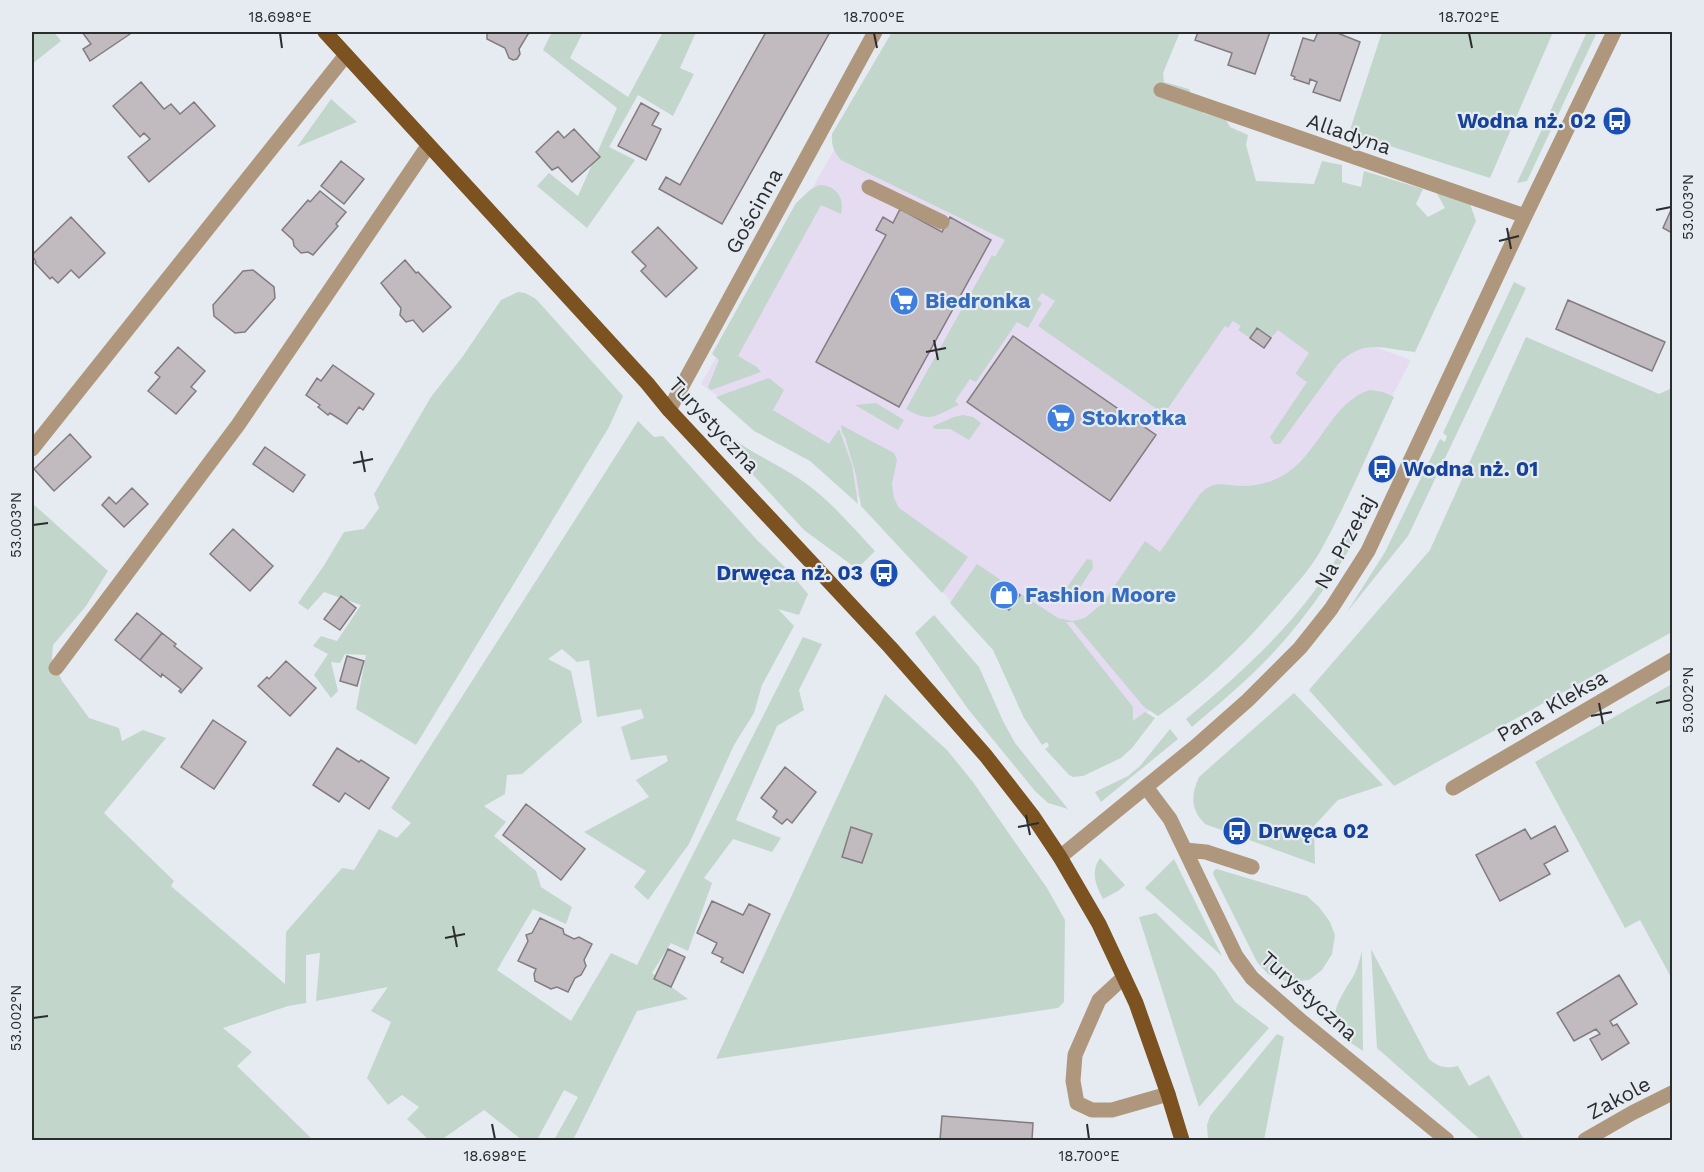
<svg xmlns="http://www.w3.org/2000/svg" width="1704" height="1172" font-family="'Work Sans',sans-serif">
  <rect width="100%" height="100%" fill="#e5ebf1"/>
  <path fill="#e5dcf1" d="M834,150L1411,360L1306,561L1224,653L1090,757L822,457L763,429L701,384Z"/>
  <path fill="#c2d6cc" d="M32,32H54L61,41L32,64Z
    M552,32H583L570,58L628,97L663,32H696L680,68L694,74L673,116L638,95L609,147L635,160L587,228L537,186L549,173L578,196L617,108L543,50Z
    M892,32H1180L1163,73L1164,82L1189,89L1192,95L1203,102V113L1226,120L1230,127L1248,135L1246,145L1256,181L1314,184L1322,161L1342,165V182L1361,187L1364,171L1423,189L1416,204L1428,217L1445,208L1435,190L1470,204L1476,221L1415,352C1382,349 1365,338 1338,364L1280,444H1274L1270,437L1307,382L1297,375L1296,373L1309,353L1278,330L1271,338L1257,328L1250,338L1238,330L1241,326L1233,321L1228,328L1225,326L1164,414L1038,326L1055,301L1042,293L1037,300L1042,303L1028,328L1017,322L976,382L970,379L955,401L959,405C935,415 932,424 906,409L992,255L995,257L1005,240L841,160C834,152 831,145 832,134Z
    M1382,32H1553L1490,178L1349,133Z
    M1587,32H1597L1527,181L1517,183Z
    M331,99L357,122L297,147Z
    M819,185C836,185 845,198 841,214L821,205L738,356L757,367L761,372L711,390L708,387L719,360L712,354L796,203L810,190Z
    M1514,282L1526,288L1408,536L1347,612L1385,552L1440,439L1445,442L1447,436L1443,433Z
    M518,292L525,293L536,299L623,396L609,427L416,745L356,709L366,655L345,654L340,663L331,662L338,691L331,698L314,675L328,654L313,646L321,636L337,641L361,605L324,592L308,610L298,603L323,567L344,532L364,529L379,508L374,494L431,397L463,356L501,300Z
    M1526,337L1659,394L1672,388V632L1394,786L1309,690L1430,550Z
    M769,378L784,390L773,410L829,444L839,429L852,465L858,504L810,461L754,431L716,397Z
    M1370,390L1383,392L1394,397C1370,448 1348,501 1321,550C1311,568 1298,582 1285,597C1247,642 1207,682 1158,716L1144,707L1073,622H1066L1133,707V721L1145,712L1155,718L1132,748L1121,758L1083,776L1073,777L1069,775L1045,749L1049,746L1047,742L1042,745L1024,718L993,650L950,603L977,564L1001,580L990,597L1009,610L1021,594L1058,618L1073,621L1085,618L1103,603L1145,541L1160,552L1200,494C1215,479 1223,486 1242,486C1256,486 1270,483 1282,476C1318,457 1331,401 1370,390Z
    M876,403L904,420L898,430L855,405Z
    M963,415L973,417L981,423L969,440L950,429H934L933,426L954,417Z
    M638,421L654,437L663,436L757,540L788,570L808,594L799,615L778,609L794,626L762,685L754,713L734,745L689,844L648,900L634,887L646,871L584,832L649,797L636,780L668,761L666,755L631,760L621,727L644,718L641,709L597,717L589,660L577,662L562,649L548,659L571,671L582,722L522,774L507,775L505,794L484,806L506,822L494,836L536,871L541,887L572,907L566,924L533,909L497,970L571,1021L611,953L637,965L803,637L822,644L799,690L804,710L777,726L736,820L781,838L772,852L733,839L704,878L712,883L688,951L671,943L652,973L688,999L637,1011L573,1140H554L578,1097L564,1090L537,1140H522L484,1110L441,1140H429L407,1119L419,1107L402,1095L388,1105L367,1078L391,1022L371,1011L388,987L316,1001L320,953L306,955V1003L288,1006L223,1028L252,1052L237,1066L313,1140H32V503L108,571L86,606L53,645L52,658L62,681L89,718L119,728L122,741L143,730L166,738L104,813L174,881L171,886L285,984L286,932L342,868L354,870L379,829L397,838L411,823L391,808Z
    M841,425L894,453L897,460L892,484L894,498L899,508L968,557L942,593L861,506L856,475L845,437L842,432Z
    M725,432C749,453 779,464 804,482C831,501 853,528 875,551L857,569L804,530L718,437Z
    M1362,508L1370,513C1343,563 1312,611 1273,653C1248,680 1220,703 1192,727L1186,719C1238,676 1289,630 1327,573C1341,553 1351,530 1362,508Z
    M1087,559L1092,560L1093,568L1079,589L1072,594L1066,592L1065,590Z
    M934,615L979,667L1003,721L1015,743L1068,809L1048,803L1035,791L968,709L915,633Z
    M1672,684V979L1640,920L1625,928L1535,762Z
    M1294,693L1383,785L1338,800L1314,826L1315,864L1205,824C1190,809 1191,795 1199,777Z
    M885,694L947,750L973,782L1047,888L1065,920L1064,1002L1058,1008L716,1059Z
    M1170,729L1178,739L1101,802L1095,792L1128,776L1140,766Z
    M1100,858L1125,885L1118,891L1103,899C1096,885 1090,872 1100,858Z
    M1174,859L1222,956L1145,888Z
    M1217,869L1307,896L1319,907L1330,922L1335,935L1332,954L1322,970L1309,980L1288,982L1268,974L1257,962L1213,874L1214,870Z
    M1156,913L1215,972L1235,1002L1269,1028L1199,1107L1139,917Z
    M1371,949L1429,1059C1438,1067 1446,1069 1458,1066L1469,1086L1489,1075L1524,1140H1481L1377,1048Z
    M1362,951L1363,1051C1356,1046 1345,1040 1340,1034C1325,1014 1346,990 1355,973C1358,966 1360,958 1362,951Z
    M1277,1034L1284,1037L1264,1140H1208L1207,1125L1210,1116Z"/>
  <path fill="#c1babf" stroke="#827c81" stroke-width="1.5" d="M82,32H128L130,34L90,61L83,49L91,44Z
    M487,32H532L528,34L519,49L520,54L517,59L513,60L509,58L505,48L487,39Z
    M766,32H830L722,224L659,189L666,177L680,185Z
    M1198,32H1270L1255,74L1228,65L1232,53L1195,40Z
    M1318,32H1335L1360,42L1340,101L1313,92L1317,82L1310,79L1309,84L1294,79L1295,77L1291,75L1303,38L1314,41Z
    M141,82L164,109L171,104L180,114L194,102L215,126L149,182L128,157L150,139L144,133L140,137L113,106Z
    M641,103L659,113L652,125L661,129L646,160L618,146Z
    M574,129L600,157L572,182L558,167L552,170L536,152L558,131L564,138Z
    M341,161L364,179L344,204L321,186Z
    M320,191L346,212L336,224L338,226L313,255L308,252L301,253L294,246L293,240L282,230L308,200L310,202Z
    M900,209L942,232L950,217L991,240L899,407L816,362L886,235L876,230L883,217L893,223Z
    M1671,210L1672,211V233L1663,228Z
    M71,217L105,253L79,278L71,270L58,283L52,277L50,279L35,263L36,262L32,255Z
    M658,227L697,268L666,297L641,271L646,266L632,252Z
    M405,260L416,273L418,272L451,307L423,332L413,320L406,322L400,315L401,308L381,283Z
    M253,270L274,287L275,298L245,332L235,333L214,316L213,305L243,271Z
    M1568,300L1665,342L1652,371L1556,329Z
    M1257,328L1271,338L1264,348L1250,338Z
    M1013,336L1156,435L1110,501L967,402Z
    M178,347L205,371L191,387L196,391L176,414L148,391L160,377L155,373Z
    M333,365L374,394L363,410L359,407L347,424L330,413L328,415L318,407L320,405L306,395L317,378L321,381Z
    M70,434L91,457L54,491L34,469Z
    M265,447L305,475L293,492L253,464Z
    M132,488L148,504L124,527L102,505L109,497L116,504Z
    M233,529L273,566L250,591L210,554Z
    M880,563L894,577L889,581L876,568Z
    M1000,582L1020,595L1009,610L990,597Z
    M341,596L356,608L340,630L324,619Z
    M137,613L162,633L140,660L115,640Z
    M162,633L176,644L174,646L202,668L181,693L179,691L181,689L162,674L161,677L140,660Z
    M347,656L364,661L357,686L340,681Z
    M286,661L316,688L290,716L258,686L267,677L269,679Z
    M213,720L246,742L214,789L181,767Z
    M337,748L359,762L361,760L389,778L369,809L345,793L339,802L313,785Z
    M785,767L816,792L792,823L787,819L782,824L773,817L777,811L761,798Z
    M526,804L585,849L561,880L503,835Z
    M1555,826L1568,851L1544,864L1550,874L1500,901L1476,855L1525,829L1531,839Z
    M851,827L872,834L862,863L842,857Z
    M712,901L743,915L749,904L770,914L743,973L721,962L723,958L712,953L717,943L697,933Z
    M540,918L563,929L564,934L574,939L579,937L592,944L584,960L586,966L581,975L575,978L568,992L557,987L551,989L535,981L534,974L536,969L518,961L528,941L526,935L532,933Z
    M668,949L685,957L671,987L654,979Z
    M1619,975L1637,1004L1610,1021L1613,1026L1617,1024L1629,1043L1602,1060L1590,1039L1600,1034L1596,1029L1574,1041L1557,1013Z
    M942,1116L1033,1123L1032,1140H940Z"/>
  <g fill="none" stroke-linecap="round" stroke-linejoin="round">
    <path stroke="#af977e" stroke-width="15" d="M1161,90L1525,216
      M869,187L942,222
      M669,410L875,32
      M32,449L346,55
      M56,668L238,425L428,146
      M1146,787L1170,819L1236,956L1252,978L1300,1020L1447,1140
      M1453,788L1672,660
      M1185,850L1206,852L1252,867
      M1060,857L1196,746L1248,700L1300,648L1331,609L1368,551L1525,216L1614,32
      M1124,977L1099,1000L1075,1055L1073,1081L1077,1103L1092,1110H1112L1168,1094
      M1585,1140L1632,1113L1672,1093"/>
    <path stroke="#7b5220" stroke-width="15" d="M325,32L647,383L669,410L890,647L986,756L1032,815L1060,857L1099,924L1136,1003L1168,1094L1182,1140"/>
  </g>
  <path fill="none" stroke="#2a2c2e" stroke-width="2" d="M280,33L282,48M874,33L877,48M1469,33L1472,48M1656,210L1671,207M1507,228L1511,249M1499,241L1519,236M934,340L938,360M926,352L946,348M361,451L365,472M353,463L373,459M33,525L48,523M1599,703L1603,724M1656,703L1671,700M1591,716L1612,712M1026,815L1030,835M1018,827L1039,823M453,926L457,947M445,938L465,934M33,1018L48,1016M492,1124L495,1139M1087,1124L1089,1139"/>
  <defs>
    <g id="bus-disc" transform="scale(1.5)"><circle r="9.5" fill="#1a4fb4" stroke="#e5ebf1"/><path d="M-5-6H5V4H4V6H2V4H-2V6H-4V4H-5ZM-3.5-4V0h7V-4ZM-3.5 1.2v1.5H-2V1.2ZM2 1.2v1.5H3.5V1.2Z" fill="#fff"/></g>
    <g id="supermarket-disc" transform="scale(1.5)"><circle r="9.5" fill="#3f7fe0" stroke="#e5ebf1"/><path d="M-6-5.5h2.5l.6 2H6L4.5 2H-2.5L-4.4-4H-6ZM-1.5 3.2a1.3 1.3 0 1 0 .1 0ZM3 3.2a1.3 1.3 0 1 0 .1 0Z" fill="#fff"/></g>
    <g id="shop-disc" transform="scale(1.5)"><circle r="9.5" fill="#3f7fe0" stroke="#e5ebf1"/><path d="M-5-2.5h2.3a2.7 3.5 0 0 1 5.4 0H5L5.5 6h-11ZM-1.5-2.5h3a1.5 2.3 0 0 0-3 0Z" fill="#fff"/></g>
  </defs>
  <g fill-rule="evenodd">
    <use href="#bus-disc" x="1617" y="121"/>
    <use href="#supermarket-disc" x="904" y="301"/>
    <use href="#supermarket-disc" x="1061" y="418"/>
    <use href="#bus-disc" x="1382" y="469"/>
    <use href="#bus-disc" x="884" y="573"/>
    <use href="#shop-disc" x="1004" y="595"/>
    <use href="#bus-disc" x="1237" y="831"/>
  </g>
  <g text-anchor="middle" stroke-width="4.5" stroke-linejoin="round" paint-order="stroke">
    <g font-size="21" font-weight="bold" fill="#164399" stroke="#e5ebf1" text-anchor="end">
      <text x="1596" y="128">Wodna nż. 02</text>
      <text x="1403" y="476" text-anchor="start">Wodna nż. 01</text>
      <text x="863" y="580">Drwęca nż. 03</text>
      <text x="1258" y="838" text-anchor="start">Drwęca 02</text>
    </g>
    <g font-size="21" fill="#2a2c2e" stroke="#e5ebf1">
      <text transform="translate(1349 134) rotate(19)" y="7">Alladyna</text>
      <text transform="translate(754 211) rotate(-61)" y="7">Gościnna</text>
      <text transform="translate(714 425) rotate(47)" y="7">Turystyczna</text>
      <text transform="translate(1345 542) rotate(-61)" y="7">Na Przełaj</text>
      <text transform="translate(1552 706) rotate(-30)" y="7">Pana Kleksa</text>
      <text transform="translate(1309 996) rotate(42)" y="7">Turystyczna</text>
      <text transform="translate(1619 1098) rotate(-28)" y="7">Zakole</text>
    </g>
    <g font-size="21" font-weight="bold" fill="#366cbe" stroke="#e5ebf1" text-anchor="start">
      <text x="925" y="308">Biedronka</text>
      <text x="1082" y="425">Stokrotka</text>
      <text x="1025" y="602">Fashion Moore</text>
    </g>
  </g>
  <rect width="1704" height="1172" fill="none" stroke="#e5ebf1" stroke-width="66"/>
  <rect x="33" y="33" width="1638" height="1106" fill="none" stroke="#2a2c2e" stroke-width="2"/>
  <g font-size="15" text-anchor="middle" fill="#2a2c2e">
    <text x="280" y="22">18.698°E</text>
    <text x="874" y="22">18.700°E</text>
    <text x="1469" y="22">18.702°E</text>
    <text transform="translate(1688 207) rotate(-90)" y="5">53.003°N</text>
    <text transform="translate(16 525) rotate(-90)" y="5">53.003°N</text>
    <text transform="translate(1688 700) rotate(-90)" y="5">53.002°N</text>
    <text transform="translate(16 1018) rotate(-90)" y="5">53.002°N</text>
    <text x="495" y="1161">18.698°E</text>
    <text x="1089" y="1161">18.700°E</text>
  </g>
</svg>
